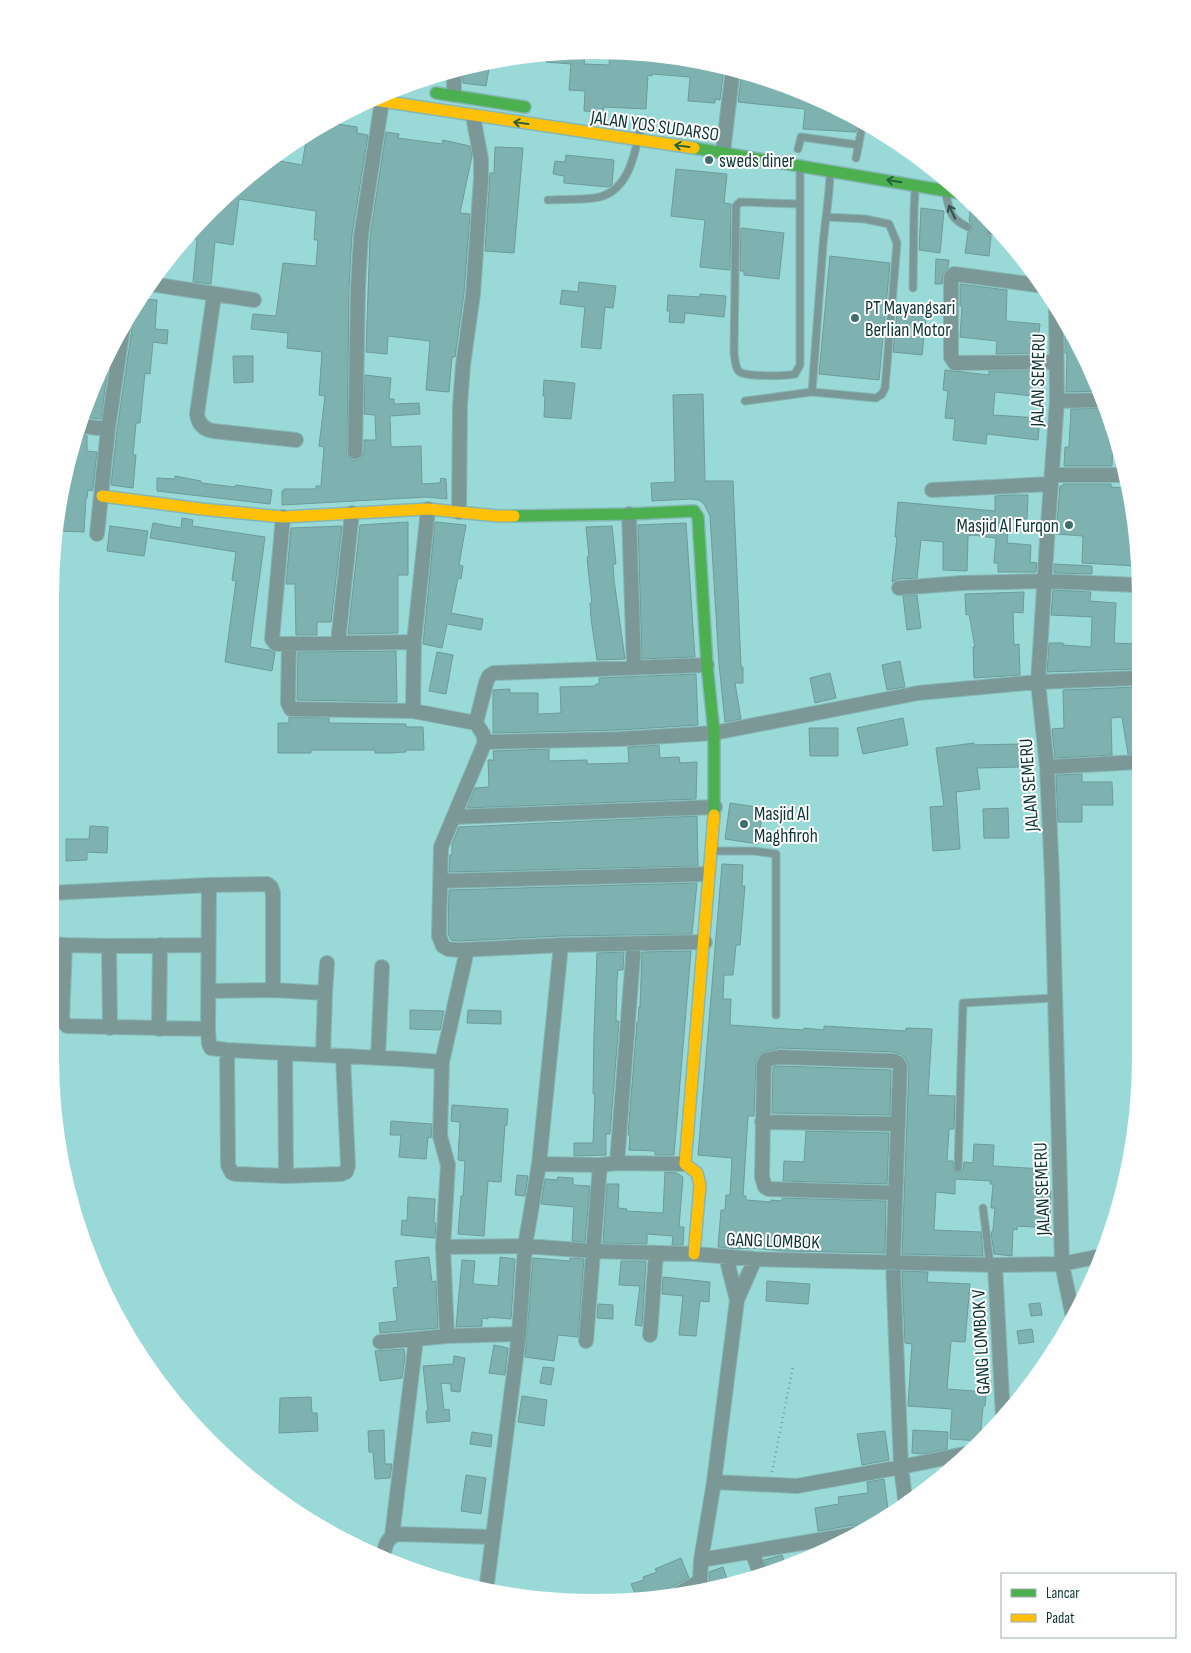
<svg xmlns="http://www.w3.org/2000/svg" width="1191" height="1653" font-family="'Sofia Sans Condensed',sans-serif">
  <rect width="100%" height="100%" fill="#99d9d7"/>
  <path fill="#7eb2b0" stroke="#6c9b9a" d="M631,51L724,67L720,100L715,99V103L688,101L690,77L652,74V76L648,75L646,109L604,107L603,112L584,111L585,91L569,90L571,64L546,62V54L585,53L584,64L609,65L610,52Z
    M490,63L486,86L463,83L462,69Z
    M742,70L837,106L858,120L856,132L803,129L805,109L738,102Z
    M325,122L357,127V133L368,135L352,235L349,287L347,456L354,461L360,459L364,453V440H376L375,415L364,414L365,375L391,378L389,399H394V404L419,403L420,414L390,416L391,447L421,446L422,484L440,483L441,478L446,479L447,499L427,497L282,505V491H284V489H316V486H321L324,447L319,446L325,396L319,395L322,352L287,348L288,333L251,329L253,314L276,316L283,263L316,266L318,240H314L316,211L239,199L233,245L215,242L211,284L193,282L197,239L184,237L236,185L281,153L280,161L302,165L307,135Z
    M386,132L399,134L398,138L442,144L443,140L470,146L472,156L460,213L470,214L464,293L455,357H452L449,392L426,390L430,341L388,336L387,354L366,352L370,237Z
    M495,147L523,148L514,253L485,251L490,173H494Z
    M566,155L614,160L612,185L608,187L564,183V176L553,174L555,161L565,162Z
    M676,169L727,174L724,203L731,204L730,270L700,267L705,220L671,216Z
    M971,203L992,223V226L988,227L986,231L987,234L991,236L989,256L965,253L968,232L971,231L973,227L972,224L969,221Z
    M921,208L944,211L940,253L919,250Z
    M741,228L784,233L779,279L744,275V271H740Z
    M830,256L890,263L879,380L819,374Z
    M936,259L949,260L948,268L943,274L942,284H935Z
    M579,282L616,286L613,308L605,307L601,349L581,347L585,307L560,304L562,290L578,292Z
    M960,284L1007,290L1006,321L1040,324L1038,340H1034L1033,353L996,354L997,341L960,337L962,306H960Z
    M700,294L726,296L724,317L685,313L684,323L669,322L670,311H667L668,295L700,297Z
    M140,299L157,300L155,329L168,330L167,344L153,342L150,374L145,373L140,423H136L133,455H136L133,488L111,485L117,430L133,322L129,314Z
    M897,313L926,317L922,355L893,352Z
    M1068,328L1099,386L1101,391L1066,392L1067,353H1065V333L1068,334Z
    M233,356H253V382L234,383Z
    M104,361H109L101,419L82,417L91,387Z
    M945,370L989,375V371H1039L1038,382H1035L1033,396L995,392L993,415L1040,418L1038,440L987,434L986,444L953,440L955,419L945,418L948,391L943,390Z
    M544,380L575,383L571,419L544,417L545,396H543Z
    M703,394L705,481H733L741,667H743V683H735L741,719L725,722L719,664L710,516L704,504L699,500L691,499L652,501L651,483L675,482L673,395Z
    M1105,408L1113,438L1112,466H1064L1065,447H1069L1071,409Z
    M77,434L87,436V451L97,452L93,488L92,491L88,490L87,498H86L84,532L59,531L61,489Z
    M175,476L201,481V483L235,487L236,485L272,490L270,504L157,491V478L175,479Z
    M1063,484H1111V487L1127,488L1129,496L1128,521H1136V524L1137,566L1082,563L1083,536L1056,534L1060,486H1063Z
    M1011,495H1028L1027,519H1009L1007,543L1031,545L1030,562L1037,563L1036,572H998V563H994L996,538L972,535L968,536L967,571L943,570V542L921,540L917,578L898,579L892,582L897,537H895L898,502L995,511V496Z
    M182,518L193,520L192,526L265,537L250,647L269,650L275,653L272,671L225,662L236,581L232,580L236,552L150,538L153,523L181,528Z
    M408,522V575H398V633L348,634L360,525Z
    M435,522L466,525L459,565L463,566L461,579L458,578L451,613L483,619L481,630L447,624L442,648L423,644Z
    M686,523L695,657L642,659L638,525Z
    M110,526L148,531L144,556L107,551Z
    M342,526L331,622H317V635H296L295,584H286L291,528Z
    M612,526L616,564H613L614,580L625,659L597,660L591,618L590,603H592L588,568L587,557H589L586,527Z
    M1054,564L1092,566V574L1054,573Z
    M1053,590L1091,592L1090,601L1116,603L1114,643L1137,644V669L1047,672L1049,643H1063V645L1091,647L1092,617L1051,615Z
    M1024,592L1023,613L1013,612L1014,645L1019,644L1020,675L974,678L973,647H975L969,614L966,615L965,594Z
    M917,595L921,628L907,630L903,596Z
    M396,651L397,702L297,700L298,652Z
    M437,652L453,655L446,694L429,691Z
    M900,661L905,687L887,690L882,665Z
    M830,673L836,698L815,703L810,678Z
    M696,674L698,725L619,730L493,733V690L510,689V693H538V714L561,713L560,687L596,686V684H599V678Z
    M1137,687L1138,753L1128,754L1122,717L1111,718L1112,755L1055,758L1052,729L1064,728L1063,690Z
    M289,717L329,718V723L406,724V727H423L424,750H406V752L390,753H375V750H311V753H278V723H289Z
    M903,718L908,745L863,754L857,728Z
    M809,728H838V756H810Z
    M974,743V745L1020,744L1021,767L977,768L980,789L956,792L960,849L933,851L930,807L944,806L936,748Z
    M659,745L660,758L679,757L680,763L697,762L696,799L467,808L475,788L489,787L488,760H494L493,751L549,749V761L587,760V764L629,763L628,747Z
    M1082,774V782H1112L1113,805H1082V822H1058L1056,775Z
    M730,803L763,808L758,844L725,839Z
    M1008,808L1009,838H984L983,809Z
    M697,816L698,866L449,872L450,855H452V844L459,827Z
    M90,826L108,827L107,853L87,852V860L66,861V839H89Z
    M722,864L743,865L742,886H745L740,945H736L733,975H724L723,999H731L730,1025L803,1030L804,1028L824,1030V1026L906,1031V1028L932,1029L928,1095L955,1096L954,1129H949L947,1161H953L954,1171L960,1173L963,1170L964,1162L973,1163L974,1144L994,1145L993,1166L1043,1169L1042,1190L1051,1191L1050,1228L1017,1226V1230L1013,1229L1012,1256L994,1254L991,1233L993,1230L995,1208H991L993,1184H990L991,1181L955,1179V1194L936,1192L934,1230L981,1232L983,1256L902,1254L909,1067L906,1059L902,1055L894,1052L779,1048L761,1053L756,1060L754,1116H748L743,1196H746V1200L771,1202V1200L782,1201V1198L886,1201L885,1253L784,1251L751,1248L737,1249L718,1247L721,1210H725L726,1195H730L732,1158L698,1155Z
    M697,883L692,934L561,936L460,941L451,940L448,934L449,890Z
    M691,951L674,1155H655V1151L629,1150L630,1135H628L637,1022H638L639,1007H640L642,952Z
    M624,952L623,970H618L617,980L616,1021H619L610,1134H606V1155L574,1156V1143H593L595,1094H593L594,1034L597,953Z
    M410,1010L444,1011L440,1030L410,1029Z
    M468,1010L501,1011V1024L467,1023Z
    M780,1066L891,1070L890,1115L772,1113L773,1067Z
    M452,1105L508,1109L507,1125H505L501,1182L488,1181L484,1236L458,1234L461,1196H463L465,1161L458,1160L460,1122L451,1121Z
    M391,1121L432,1124L431,1138L428,1137L426,1159L399,1157L401,1135H390Z
    M806,1131L889,1133L887,1184L783,1181L784,1161L804,1162Z
    M665,1172L677,1173L683,1177L679,1227H684L683,1245H672L673,1236L647,1234V1244L603,1243L607,1184H619L618,1208L627,1209L626,1211L663,1213Z
    M517,1175L528,1176L525,1196L515,1195Z
    M558,1177L573,1178V1185L590,1186L585,1242L572,1241L574,1207L541,1204L545,1179L557,1180Z
    M408,1197L435,1199L434,1223H436L435,1238L401,1235L402,1220L407,1221Z
    M429,1257L432,1282L436,1281L438,1328L380,1333L379,1323L397,1321L393,1288L398,1287L395,1261Z
    M500,1257L515,1259L511,1319L488,1317V1319L482,1318V1326L456,1327L462,1260L475,1261L473,1284L498,1286Z
    M533,1258L570,1261V1258L584,1259L578,1337L558,1335L554,1361L525,1357Z
    M621,1261H645L646,1263L642,1326L635,1325L640,1286L619,1285Z
    M902,1271L928,1272L927,1282L970,1284L965,1342L951,1341L947,1389L986,1392L985,1406H983L980,1441L950,1439L952,1409L908,1406L912,1344L905,1343Z
    M663,1277L710,1282L709,1302L700,1301L696,1336L679,1335L683,1296L662,1294Z
    M767,1281L810,1284L808,1304L766,1301Z
    M1040,1303L1042,1315L1031,1316L1029,1304Z
    M598,1304L613,1305V1319L597,1318Z
    M1032,1329L1034,1342L1019,1344L1017,1331Z
    M494,1345L508,1348L505,1375L489,1373Z
    M404,1349L405,1356L402,1378L380,1381L375,1351Z
    M454,1356L465,1358L460,1392L451,1391V1384L441,1383L444,1410L449,1409L450,1421L427,1423L426,1411H428L423,1366L453,1364Z
    M543,1367L554,1368L551,1385L540,1383Z
    M522,1396L547,1400L544,1426L518,1422Z
    M311,1397L312,1413H317L318,1431L279,1433L280,1398Z
    M384,1430L385,1464H392L390,1478L375,1479L373,1452H369L368,1431Z
    M913,1430L948,1432L947,1449L923,1454L912,1453Z
    M885,1431L889,1460L862,1465L857,1434Z
    M472,1432L492,1435L491,1447L470,1444Z
    M466,1475L486,1478L481,1514L461,1511Z
    M884,1479L889,1516L880,1521L870,1522V1527L861,1528L854,1525L818,1531L815,1508L839,1504L838,1497L868,1493L867,1482Z
    M782,1555L786,1566L768,1571L764,1560Z
    M681,1558L689,1578L661,1593L663,1598H637L631,1584L644,1580L643,1577L657,1572L655,1569Z
    M723,1567L728,1582L711,1586L709,1580V1572Z"/>
  <g fill="none" stroke-linecap="round" stroke-linejoin="round">
    <g stroke="#85b7b5" stroke-width="9">
      <path id="lane" d="M798,149L801,137L859,145
        M856,158L863,122
        M946,195C950,213 951,219 968,227
        M548,200C563,199 579,200 594,198C629,194 635,153 641,125
        M799,204L740,202L736,206L734,353C735,358 735,369 740,372C747,377 787,376 795,374L800,365V170
        M826,217L865,219L889,224L897,243L885,388L882,394L876,398L812,392C816,343 819,294 823,245C825,222 829,199 830,176
        M991,231H1000
        M913,288L914,211L915,190
        M745,401L812,392
        M712,851H754L776,854V1015
        M958,1168L963,1003L1055,998
        M983,1208L990,1265"/>
    </g>
    <g stroke="#85b7b5" stroke-width="16">
      <path id="street" d="M454,71V95
        M723,152L733,68
        M151,284L254,300
        M1044,286L954,274L951,277V357L955,363L1057,362
        M214,295L197,414C198,423 203,429 213,431L296,440
        M1056,305L1057,401L1048,525L1038,682L1047,767L1052,877L1062,1264L1073,1317
        M1057,401L1103,400
        M80,426L108,429
        M355,452L358,287L361,236L382,101
        M1052,475H1123
        M932,490L1051,484
        M459,512L460,405L463,365L473,294L481,179V159L473,116
        M629,514L634,668
        M283,517L272,639L276,644L414,642
        M97,534L108,429L124,321
        M899,588L962,583L1044,581L1137,585
        M338,642L352,513
        M289,644L288,703L291,709L413,711L476,723L483,734L485,742L619,739L714,733L918,693L1038,682L1137,678
        M413,711L414,642L428,509
        M476,723L486,683L489,676L494,673L707,665
        M485,742L441,847L439,936L443,946L448,949L460,950L561,945L705,942
        M1047,767L1138,762
        M454,817L715,807
        M440,881L708,874
        M209,885L267,884L271,887L273,893V990
        M50,893L209,885L208,1029L209,1044L211,1048L227,1050L402,1059L442,1062
        M634,943L617,1163L685,1164
        M50,944L65,945L62,1020L67,1026L208,1029
        M65,945L109,946
        M209,991L273,990L325,993L323,1055
        M325,993L327,963
        M110,1028L109,946L208,945
        M159,1029L160,945
        M227,1050L228,1165L232,1173L236,1174L286,1176L341,1174L346,1172L348,1166L343,1056
        M285,1053L286,1176
        M378,1058L382,967
        M762,1122L898,1124
        M539,1164L561,945
        M895,1193L769,1189L765,1187L762,1177L764,1064L766,1060L779,1057L894,1061L898,1063L900,1067L893,1263L901,1467L906,1506
        M443,1247L525,1246L593,1251L694,1254L755,1259L995,1265L1062,1264L1101,1256
        M726,1257L737,1300
        M995,1265L1003,1417
        M650,1335L656,1253
        M447,1336L443,1247L448,1165L440,1136L442,1062L467,950
        M586,1341L600,1165
        M380,1342L416,1339
        M714,1482L797,1486L901,1467L969,1453
        M392,1536L416,1339L447,1336L519,1334
        M752,1552L760,1573
        M383,1557C385,1547 386,1538 397,1534L493,1537
        M701,1560L855,1534
        M703,1589L700,1581L701,1560L714,1482L737,1300L755,1259
        M486,1591L519,1334L525,1246L539,1164L600,1165L617,1163
        M673,1597L700,1581"/>
    </g>
    <g stroke="#85b7b5" stroke-width="14">
      <path id="fast" d="M436,93L525,107
        M694,148L959,193
        M514,516L629,514L694,511L698,517L707,665L714,733V815"/>
    </g>
    <g stroke="#85b7b5" stroke-width="14">
      <path id="slow" d="M374,100L694,148
        M102,496L201,509L283,517L428,509L498,516H514
        M694,1254L700,1185L697,1173L685,1164L714,815"/>
    </g>
    <path stroke="#7b9d9c" stroke-width="2.5" stroke-dasharray="1 4" stroke-linecap="butt" d="M772,1472L793,1367"/>
    <use href="#lane" stroke="#7b9897" stroke-width="7"/>
    <use href="#street" stroke="#7b9897" stroke-width="14"/>
    <use href="#fast" stroke="#4caf50" stroke-width="11"/>
    <use href="#slow" stroke="#ffc107" stroke-width="11"/>
  </g>
  <defs><path id="oneway-shaft" d="M-6 0H5M1.5-3L5.5 0L1.5 3" fill="none" stroke-width="1.6" stroke-linecap="round" stroke-linejoin="round" transform="scale(1.25)"/></defs>
  <g stroke="#24603e">
    <use href="#oneway-shaft" transform="translate(521 123) rotate(-172)"/>
    <use href="#oneway-shaft" transform="translate(682 146) rotate(-172)"/>
    <use href="#oneway-shaft" transform="translate(894 181) rotate(-171)"/>
  </g>
  <use stroke="#2f5352" href="#oneway-shaft" transform="translate(952 212) rotate(-115)"/>
  <g fill="#3f6e6d" stroke="#fefefe" stroke-width="2">
    <circle cx="709" cy="160" r="5"/>
    <circle cx="855" cy="318" r="5"/>
    <circle cx="1069" cy="525" r="5"/>
    <circle cx="744" cy="824" r="5"/>
  </g>
  <g text-anchor="middle" stroke-width="4" stroke-linejoin="round" paint-order="stroke">
    <g font-size="19" fill="#0e3534" stroke="#fefefe">
      <text transform="translate(655 125) rotate(8)" y="7">JALAN YOS SUDARSO</text>
      <text transform="translate(1037 380) rotate(-89)" y="7">JALAN SEMERU</text>
      <text transform="translate(1028 785) rotate(-94)" y="7">JALAN SEMERU</text>
      <text transform="translate(1041 1189) rotate(-92)" y="7">JALAN SEMERU</text>
      <text transform="translate(773 1240) rotate(2)" y="7">GANG LOMBOK</text>
      <text transform="translate(980 1342) rotate(-93)" y="7">GANG LOMBOK V</text>
    </g>
    <g font-size="19" fill="#0e3534" stroke="#fefefe" text-anchor="start">
      <text x="719" y="167">sweds diner</text>
      <text x="865" y="314">PT Mayangsari<tspan x="865" dy="22">Berlian Motor</tspan></text>
      <text x="1059" y="532" text-anchor="end">Masjid Al Furqon</text>
      <text x="754" y="820">Masjid Al<tspan x="754" dy="22">Maghfiroh</tspan></text>
    </g>
  </g>
  <path d="M0 0H1191V1653H0ZM595 59H596A536 536 0 0 1 1132 595V1058A536 536 0 0 1 596 1594H595A536 536 0 0 1 59 1058V595A536 536 0 0 1 595 59Z" fill="#fefefe" fill-rule="evenodd"/>
  <rect x="1001" y="1573" width="175" height="65" fill="#fefefe" stroke="#9eaead"/>
  <rect x="1011" y="1589" width="25" height="8" fill="#4caf50" stroke="#9eaead"/>
  <text x="1046" y="1598" font-size="15" fill="#0e3534">Lancar</text>
  <rect x="1011" y="1614" width="25" height="8" fill="#ffc107" stroke="#9eaead"/>
  <text x="1046" y="1623" font-size="15" fill="#0e3534">Padat</text>
</svg>
